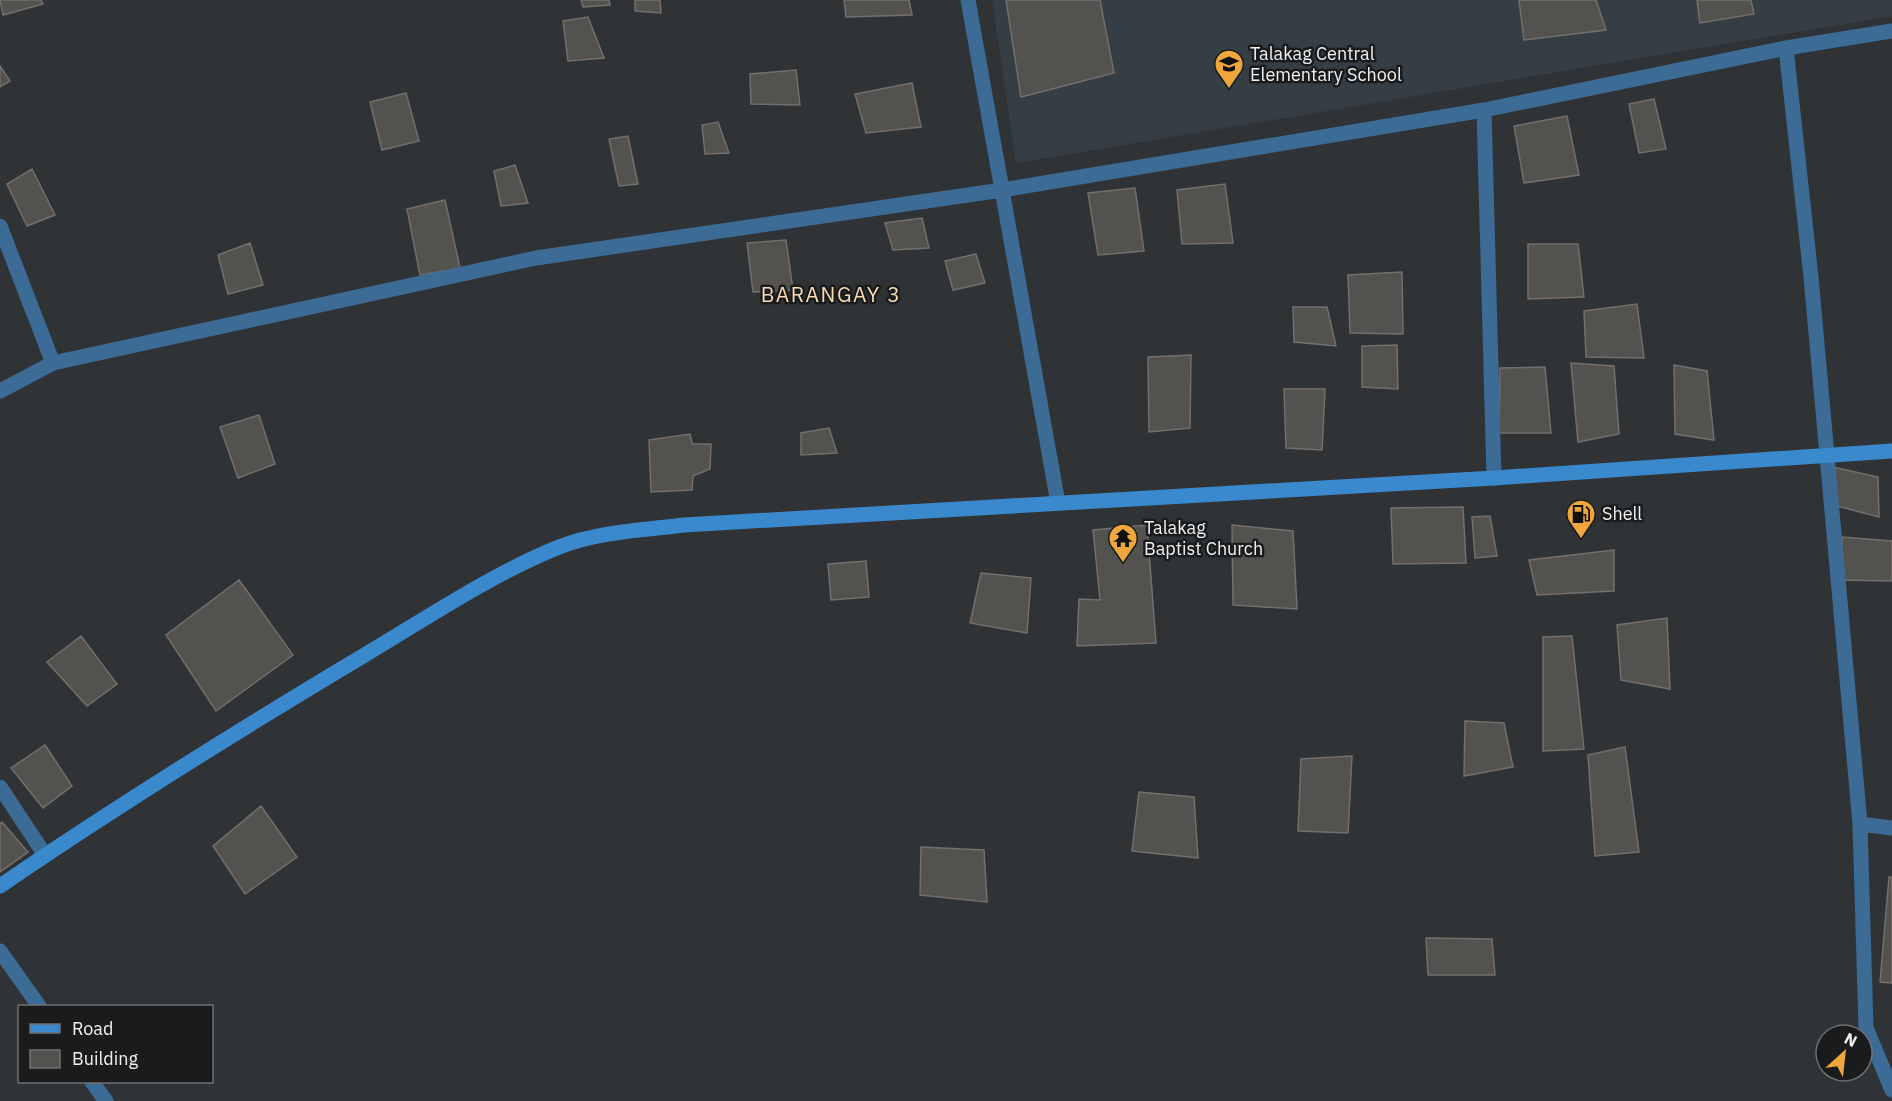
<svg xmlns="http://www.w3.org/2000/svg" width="1892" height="1101" font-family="'IBM Plex Sans',sans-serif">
  <rect width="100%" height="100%" fill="#303336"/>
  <path fill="#363e45" d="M992,0H1892V16L1016,163Z"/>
  <path fill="#54524e" stroke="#726f6c" stroke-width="1.5" d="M0,0H41L43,4L3,15Z
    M581,0H609L610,5L583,7Z
    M635,0H660L661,13L635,11Z
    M844,0H909L912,15L846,17Z
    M1006,0H1100L1114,73L1021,97Z
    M1519,0H1596L1606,30L1524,40Z
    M1697,0H1751L1754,14L1700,23Z
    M588,17L604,58L568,61L563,21Z
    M0,66L10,81L0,87Z
    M796,70L800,105L751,104L750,74Z
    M912,83L921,127L866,133L855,94Z
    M406,93L419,141L382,150L370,102Z
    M1654,99L1666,149L1639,153L1629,104Z
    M1567,116L1579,175L1524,183L1514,126Z
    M718,122L729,153L705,154L702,125Z
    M628,136L638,184L619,186L609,139Z
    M515,165L528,203L501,206L494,171Z
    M32,169L55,215L27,226L7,184Z
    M1225,184L1233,243L1182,244L1177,190Z
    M1135,188L1144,251L1098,255L1088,193Z
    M445,200L460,268L420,275L407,209Z
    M922,218L929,248L893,250L885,223Z
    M786,240L793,290L753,292L747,243Z
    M250,243L263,285L228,294L218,255Z
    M1528,244H1578L1584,297L1528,299Z
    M976,254L985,283L953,290L945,261Z
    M1402,272L1403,334L1350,333L1348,275Z
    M1637,304L1644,358L1586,357L1584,311Z
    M1293,307H1327L1336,346L1294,342Z
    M1397,345L1398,389L1362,387V346Z
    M1191,355L1190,428L1149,432L1148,357Z
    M1571,363L1614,366L1619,434L1578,442Z
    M1674,365L1707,371L1714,440L1675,434Z
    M1545,367L1551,433H1499L1500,368Z
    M1284,389H1325L1322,450L1286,448Z
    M259,415L275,464L238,478L220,427Z
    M829,428L837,453L801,455V433Z
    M690,434L692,444H711L710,469L693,476L692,490L651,492L649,440Z
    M1833,467L1878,477L1879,517L1837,506Z
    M1463,507L1466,563L1393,564L1391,508Z
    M1490,516L1497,556L1475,558L1472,517Z
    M1147,525L1156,643L1077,646L1079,599L1100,600L1093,530Z
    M1232,525L1293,531L1297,609L1233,605Z
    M1842,537L1892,541V581L1842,580Z
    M1614,550V591L1537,595L1529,560Z
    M866,561L869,597L831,600L828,564Z
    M981,573L1031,578L1027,633L970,623Z
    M239,580L293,655L216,711L166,635Z
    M1667,618L1670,689L1621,680L1617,625Z
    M81,636L117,684L87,706L47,662Z
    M1572,636L1584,749L1543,751V637Z
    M1465,721L1504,723L1513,767L1464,776Z
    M45,745L72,786L43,808L11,768Z
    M1625,747L1639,852L1595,856L1588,755Z
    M1352,756L1348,833L1298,831L1301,759Z
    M1139,792L1194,797L1198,858L1132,851Z
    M261,806L297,857L245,894L213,846Z
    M2,822L28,852L0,872V824Z
    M921,847L984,850L987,902L920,895Z
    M1889,877H1892V983L1880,982Z
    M1426,938L1492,939L1495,975H1428Z"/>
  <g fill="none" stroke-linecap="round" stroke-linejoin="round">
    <path stroke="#3c6b96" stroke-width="15" d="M0,951L39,1006
      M92,1082L106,1101"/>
    <path stroke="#3c6b96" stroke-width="15" d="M968,0L1058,503
      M1786,48L1811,277L1860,824L1866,1028L1892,1090
      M1484,110L1494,478
      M0,226L53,363
      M0,391L53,363L536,258L1002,190L1484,110L1786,48L1892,31
      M0,787L45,855
      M1860,824L1892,828"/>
    <path stroke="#3a89cd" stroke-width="15" d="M0,886C120,804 244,727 368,653C430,616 492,574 559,547C598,532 643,530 684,525L1494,478L1892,451"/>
  </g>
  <defs>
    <g id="school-pin" transform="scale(1.5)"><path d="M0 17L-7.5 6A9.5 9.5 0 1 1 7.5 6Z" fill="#efa73d" stroke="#191b1c"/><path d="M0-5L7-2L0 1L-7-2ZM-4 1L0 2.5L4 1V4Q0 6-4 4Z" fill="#111"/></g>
    <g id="fuel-pin" transform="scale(1.5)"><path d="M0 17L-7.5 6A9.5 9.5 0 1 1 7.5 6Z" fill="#efa73d" stroke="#191b1c"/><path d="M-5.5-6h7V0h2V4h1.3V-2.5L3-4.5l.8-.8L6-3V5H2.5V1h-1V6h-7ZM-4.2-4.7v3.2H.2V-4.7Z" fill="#111"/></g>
    <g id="temple-pin" transform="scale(1.5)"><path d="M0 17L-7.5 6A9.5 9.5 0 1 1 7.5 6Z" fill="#efa73d" stroke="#191b1c"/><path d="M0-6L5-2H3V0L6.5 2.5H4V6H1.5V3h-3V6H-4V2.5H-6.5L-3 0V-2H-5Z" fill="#111"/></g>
  </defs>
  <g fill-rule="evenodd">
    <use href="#school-pin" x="1229" y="64"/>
    <use href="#fuel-pin" x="1581" y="514"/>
    <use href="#temple-pin" x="1123" y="538"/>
  </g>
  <g text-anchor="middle" stroke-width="5" stroke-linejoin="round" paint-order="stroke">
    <g font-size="18" fill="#eff1f3" stroke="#191b1c" text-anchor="start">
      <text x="1250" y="60">Talakag Central<tspan x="1250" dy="21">Elementary School</tspan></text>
      <text x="1602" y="520">Shell</text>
      <text x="1144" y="534">Talakag<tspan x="1144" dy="21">Baptist Church</tspan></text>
    </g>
    <g font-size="21" letter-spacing="1.5" fill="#f9dab5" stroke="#191b1c">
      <text x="831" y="302">BARANGAY 3</text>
    </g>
  </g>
  <rect x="18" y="1005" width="195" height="78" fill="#191b1c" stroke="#6f7172" stroke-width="1.5"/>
  <rect x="30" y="1024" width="30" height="9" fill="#3a89cd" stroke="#6f7172" stroke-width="1.5"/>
  <text x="72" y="1035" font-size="18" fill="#eff1f3">Road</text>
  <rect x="30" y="1050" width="30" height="18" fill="#54524e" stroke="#6f7172" stroke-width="1.5"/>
  <text x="72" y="1065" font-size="18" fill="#eff1f3">Building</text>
  <g transform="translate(1844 1053) rotate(27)"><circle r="28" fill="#191b1c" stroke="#6f7172" stroke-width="1.5"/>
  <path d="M0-4.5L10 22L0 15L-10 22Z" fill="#efa73d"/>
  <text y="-9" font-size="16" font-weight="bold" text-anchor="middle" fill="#eff1f3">N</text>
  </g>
</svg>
